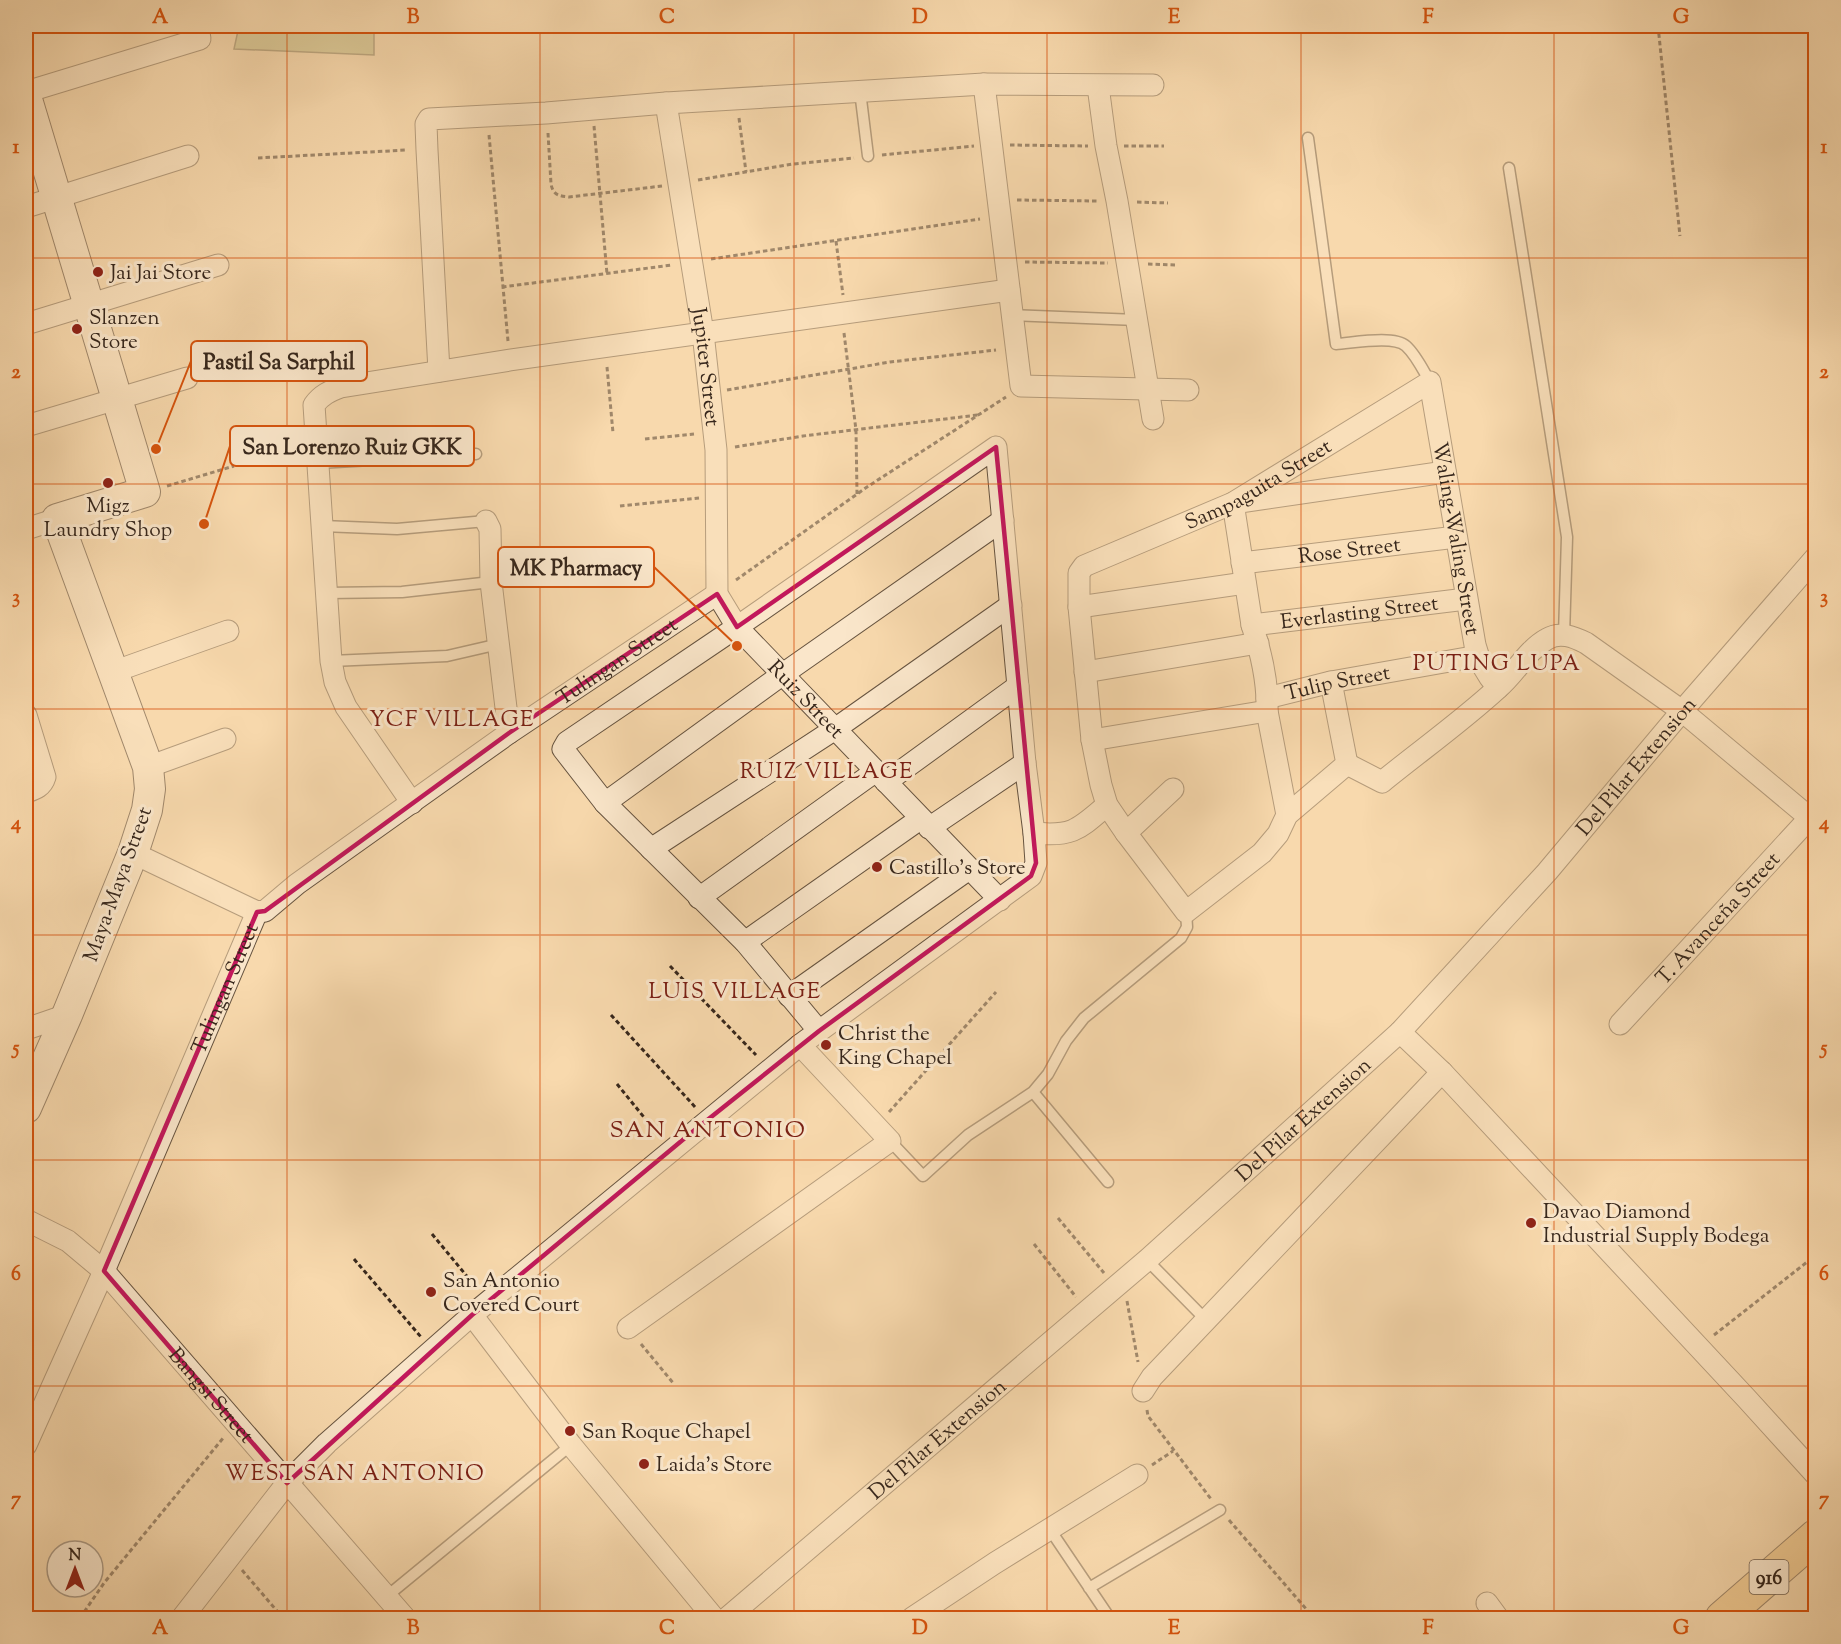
<svg xmlns="http://www.w3.org/2000/svg" width="1841" height="1644" font-family="'Sorts Mill Goudy',serif">
  <rect width="100%" height="100%" fill="#f8d9ad"/>
  <filter id="stains"><feTurbulence type="fractalNoise" baseFrequency=".00333" numOctaves="4"/><feColorMatrix values="0 0 0 0 .2 0 0 0 0 .09 0 0 0 0 .02 0 0 0 .5 -.17"/></filter>
  <radialGradient id="worn" r=".72"><stop offset=".6" stop-color="#630" stop-opacity="0"/><stop offset="1" stop-color="#630" stop-opacity=".3"/></radialGradient>
  <path fill="#c2be86" stroke="#7c7251" stroke-width="1.5" d="M239,26H374V55L234,49Z"/>
  <g fill="none" stroke-linecap="round" stroke-linejoin="round">
    <g stroke="#675440" stroke-width="13">
      <path id="lane" d="M860,91L868,156
        M1308,138L1336,344C1353,343 1394,335 1406,346C1416,355 1423,370 1430,382
        M1509,168L1567,537L1564,635
        M1012,315L1137,320
        M318,463L476,454
        M322,526L397,529L486,521
        M326,593L402,592L491,582
        M331,661L447,656L499,644
        M1033,1092L1108,1182
        M890,1141L923,1176L968,1135L1033,1092L1048,1074L1066,1041L1084,1018L1181,938L1187,927L1186,912
        M1147,1260L1206,1320
        M1049,1528L1107,1614
        M1089,1588L1220,1510
        M386,1597L571,1445"/>
    </g>
    <g stroke="#675440" stroke-width="23">
      <g id="street">
        <path d="M984,84L1021,386L1188,390"/>
        <path d="M1098,86L1106,146L1117,201L1153,419"/>
        <path d="M26,92L200,39L198,26"/>
        <path id="s1" d="M666,103L703,333L716,450L717,594L737,627L1000,900"/>
        <path d="M26,207L188,156"/>
        <path d="M26,324L218,265"/>
        <path d="M439,371L427,150L426,124L429,119L546,113L666,103L984,84L1153,85"/>
        <path d="M26,426L187,378"/>
        <path d="M486,521L490,529L491,582L509,733"/>
        <path d="M26,529L57,519"/>
        <path id="s2" d="M1242,563L1456,537"/>
        <path d="M1079,607L1245,583"/>
        <path id="s3" d="M1252,625L1466,599"/>
        <path d="M113,672L228,631"/>
        <path d="M1085,672L1258,643"/>
        <path id="s4" d="M1331,682L1347,764L1287,815L1278,834L1262,853L1186,912L1126,833L1107,805L1101,785L1092,740L1079,607V573L1084,566L1233,503L1430,382L1475,645C1479,662 1487,675 1498,688"/>
        <path id="s5" d="M1267,698L1331,682L1478,656"/>
        <path d="M26,715L45,777C42,787 35,789 26,792"/>
        <path d="M1092,740L1267,711"/>
        <path d="M1347,764L1382,782C1420,751 1461,722 1498,688C1515,674 1527,650 1547,639C1560,631 1574,637 1586,643L1682,711L1816,823"/>
        <path d="M148,767L225,739"/>
        <path d="M886,782L1018,686"/>
        <path d="M412,803L346,707L335,682L331,661L314,405C321,395 330,391 341,387L510,360L1009,290"/>
        <path d="M605,803L783,674L1003,520"/>
        <path d="M1287,815L1267,711C1268,683 1261,652 1252,625L1233,503L1445,472"/>
        <path d="M929,828L1025,763"/>
        <path d="M1034,833C1073,837 1079,829 1107,805"/>
        <path d="M1126,833L1173,789"/>
        <path d="M651,849L835,729L1011,605"/>
        <path d="M133,853L257,912"/>
        <path d="M699,898L876,771"/>
        <path id="s6" d="M257,912L265,911L297,884L509,733L717,594"/>
        <path d="M745,942L920,819"/>
        <path d="M789,996L969,869"/>
        <path id="s7" d="M1620,1024L1816,811"/>
        <path d="M26,1029L67,1015"/>
        <path d="M1400,1032L1442,1072L1747,1399L1816,1475"/>
        <path id="s8" d="M26,1220L68,1241L104,1271L405,1618"/>
        <path d="M472,1315L571,1445L714,1618"/>
        <path d="M628,1328L890,1141L800,1045"/>
        <path d="M1143,1391L1152,1377L1442,1072"/>
        <path id="s9" d="M26,1445L104,1271L257,912"/>
        <path d="M1487,1603L1498,1618"/>
        <path d="M182,1618L287,1483L327,1443L472,1315L800,1045L1031,876L1036,863L1034,833L1025,763L996,447L737,627L567,742L563,749L605,803L745,942L819,1031"/>
        <path id="s10" d="M727,1618L1147,1260L1400,1032L1547,872L1682,711L1816,557"/>
        <path d="M912,1618L995,1563L1137,1475"/>
      </g>
    </g>
    <g stroke="#37271c" stroke-width="32">
      <path id="secondary" d="M26,96L145,492L57,519L148,767L150,789L147,810L133,853L67,1015L26,1108"/>
    </g>
    <g stroke="#37271c" stroke-width="35">
      <path id="primary" d="M1722,1618L1816,1536"/>
    </g>
    <path stroke="#37271c" stroke-width="3" stroke-dasharray="4.5 3" stroke-linecap="butt" d="M1658,26L1680,236
      M739,118L746,172
      M594,126L607,274
      M548,133L551,184C553,195 559,196 569,197L662,186
      M489,135L508,341
      M1010,145L1088,146
      M1124,146H1164
      M882,155L974,146
      M258,158L407,150
      M698,180L793,164L854,158
      M1017,200L1098,201
      M1137,202L1168,203
      M836,241L843,295
      M711,259L980,219
      M1025,262L1108,263
      M1148,264L1176,265
      M502,287L672,265
      M844,333L856,430L857,494
      M607,367L613,433
      M727,390L890,362L996,350
      M645,439L694,434
      M735,447L803,436L978,415
      M167,486L234,466
      M620,506L699,498
      M736,580L867,487L1006,397
      M670,966L756,1055
      M611,1015L696,1108
      M617,1084L660,1137
      M889,1112L996,992
      M1058,1218L1104,1273
      M432,1234L475,1286
      M1034,1244L1076,1297
      M354,1259L421,1337
      M1127,1301L1138,1362
      M1714,1335L1816,1255
      M641,1344L674,1384
      M1147,1410L1148,1416L1211,1499
      M1152,1465L1173,1451
      M1229,1520L1314,1618
      M242,1570L283,1618
      M80,1618L104,1583L224,1437"/>
    <use href="#lane" stroke="#fae6ca" stroke-width="10"/>
    <use href="#street" stroke="#fae6ca" stroke-width="21"/>
    <use href="#secondary" stroke="#fae6ca" stroke-width="30"/>
    <use href="#primary" stroke="#ecbc76" stroke-width="33"/>
  </g>
  <path d="M0 0H1841V1644H0ZM996,447L1036,863L1031,876L819,1031L691,1133L472,1315L287,1483L104,1271L257,912L265,911L509,733L717,594L737,627Z" fill="#f8d9ad" fill-opacity=".55" fill-rule="evenodd"/>
  <path fill="none" stroke="#c2185b" stroke-width="4.5" stroke-linejoin="round" d="M996,447L1036,863L1031,876L819,1031L691,1133L472,1315L287,1483L104,1271L257,912L265,911L509,733L717,594L737,627Z"/>
  <path fill="none" stroke="#d6540e" stroke-width="1.5" stroke-opacity="0.55" d="M287,26V1618M540,26V1618M794,26V1618M1047,26V1618M1301,26V1618M1554,26V1618M26,258H1816M26,484H1816M26,709H1816M26,935H1816M26,1160H1816M26,1386H1816"/>
  <g fill="#8f2418" stroke="#fae6ca" stroke-width="2">
    <circle cx="98" cy="272" r="6"/>
    <circle cx="77" cy="329" r="6"/>
    <circle cx="108" cy="483" r="6"/>
    <circle cx="877" cy="867" r="6"/>
    <circle cx="826" cy="1045" r="6"/>
    <circle cx="1531" cy="1223" r="6"/>
    <circle cx="431" cy="1292" r="6"/>
    <circle cx="570" cy="1431" r="6"/>
    <circle cx="644" cy="1464" r="6"/>
  </g>
  <g text-anchor="middle" stroke-width="6" stroke-linejoin="round" paint-order="stroke">
    <rect fill="#fae6ca" stroke="#726050" stroke-width="1.5" x="1749.5" y="1560" width="39" height="34" rx="4.5"/>
    <g font-size="20" font-weight="bold" fill="#37271c">
      <text x="1769" y="1584">916</text>
    </g>
    <g font-size="21" fill="#37271c" stroke="#fae6ca" text-anchor="start">
      <text x="110" y="279">Jai Jai Store</text>
      <text x="89" y="324">Slanzen<tspan x="89" dy="24">Store</tspan></text>
      <text x="108" y="512" text-anchor="middle">Migz<tspan x="108" dy="24">Laundry Shop</tspan></text>
      <text x="889" y="874">Castillo's Store</text>
      <text x="838" y="1040">Christ the<tspan x="838" dy="24">King Chapel</tspan></text>
      <text x="1543" y="1218">Davao Diamond<tspan x="1543" dy="24">Industrial Supply Bodega</tspan></text>
      <text x="443" y="1287">San Antonio<tspan x="443" dy="24">Covered Court</tspan></text>
      <text x="582" y="1438">San Roque Chapel</text>
      <text x="656" y="1471">Laida's Store</text>
    </g>
    <g font-size="21" fill="#37271c" stroke="#fae6ca">
      <text dy="7" stroke="none"><textPath href="#s1" startOffset="267">Jupiter Street</textPath></text>
      <text dy="7" stroke="none"><textPath href="#s4" startOffset="873">Sampaguita Street</textPath></text>
      <text dy="7" stroke="none"><textPath href="#s4" startOffset="1232">Waling-Waling Street</textPath></text>
      <text dy="7" stroke="none"><textPath href="#s2" startOffset="108">Rose Street</textPath></text>
      <text dy="7" stroke="none"><textPath href="#s3" startOffset="108">Everlasting Street</textPath></text>
      <text dy="7" stroke="none"><textPath href="#s6" startOffset="440">Tulingan Street</textPath></text>
      <text dy="7" stroke="none"><textPath href="#s5" startOffset="72">Tulip Street</textPath></text>
      <text dy="7" stroke="none"><textPath href="#s1" startOffset="633">Ruiz Street</textPath></text>
      <text dy="7" stroke="none"><textPath href="#s10" startOffset="1248">Del Pilar Extension</textPath></text>
      <text transform="translate(117 884) rotate(-70)" y="7">Maya-Maya Street</text>
      <text dy="7" stroke="none"><textPath href="#s7" startOffset="144">T. Avanceña Street</textPath></text>
      <text dy="7" stroke="none"><textPath href="#s9" startOffset="498">Tulingan Street</textPath></text>
      <text dy="7" stroke="none"><textPath href="#s10" startOffset="762">Del Pilar Extension</textPath></text>
      <text dy="7" stroke="none"><textPath href="#s8" startOffset="258">Bangsi Street</textPath></text>
      <text dy="7" stroke="none"><textPath href="#s10" startOffset="276">Del Pilar Extension</textPath></text>
    </g>
    <g font-size="22" letter-spacing="1.5" fill="#7a1f14" stroke="#fae6ca">
      <text x="1497" y="670">PUTING LUPA</text>
      <text x="452" y="726">YCF VILLAGE</text>
      <text x="827" y="778">RUIZ VILLAGE</text>
      <text x="735" y="998">LUIS VILLAGE</text>
      <text x="355" y="1480">WEST SAN ANTONIO</text>
    </g>
    <g font-size="24" letter-spacing="1.5" fill="#7a1f14" stroke="#fae6ca">
      <text x="708" y="1137">SAN ANTONIO</text>
    </g>
  </g>
  <path fill="none" stroke="#d6540e" stroke-width="2" d="M156 449L191 361M204 524L230 446M737 646L654 567"/>
  <g fill="#d6540e" stroke="#fae6ca" stroke-width="2">
    <circle cx="156" cy="449" r="6"/>
    <circle cx="204" cy="524" r="6"/>
    <circle cx="737" cy="646" r="6"/>
  </g>
  <g fill="#fae6ca" stroke="#d6540e" stroke-width="2">
    <rect x="191" y="341" width="176" height="40" rx="6"/>
    <rect x="230" y="426" width="244" height="40" rx="6"/>
    <rect x="498" y="547" width="156" height="40" rx="6"/>
  </g>
  <g font-size="22" text-anchor="middle" font-weight="bold" fill="#37271c">
    <text x="279" y="369">Pastil Sa Sarphil</text>
    <text x="352" y="454">San Lorenzo Ruiz GKK</text>
    <text x="576" y="575">MK Pharmacy</text>
  </g>
  <rect width="1841" height="1644" fill="none" stroke="#f8d9ad" stroke-width="66"/>
  <g transform="translate(75 1569)"><circle r="28" fill="#fae6ca" stroke="#ac9a84" stroke-width="1.5"/>
  <path d="M0-4.5L10 22L0 15L-10 22Z" fill="#8f2418"/>
  <text y="-9" font-size="16" font-weight="bold" text-anchor="middle" fill="#37271c">N</text>
  </g>
  <rect x="33" y="33" width="1775" height="1578" fill="none" stroke="#d6540e" stroke-width="2"/>
  <g font-size="20" text-anchor="middle" font-weight="bold" fill="#d6540e">
    <text x="160" y="23">A</text>
    <text x="413" y="23">B</text>
    <text x="667" y="23">C</text>
    <text x="920" y="23">D</text>
    <text x="1174" y="23">E</text>
    <text x="1428" y="23">F</text>
    <text x="1681" y="23">G</text>
    <text x="16" y="153">1</text>
    <text x="1824" y="153">1</text>
    <text x="16" y="378">2</text>
    <text x="1824" y="378">2</text>
    <text x="16" y="603">3</text>
    <text x="1824" y="603">3</text>
    <text x="16" y="829">4</text>
    <text x="1824" y="829">4</text>
    <text x="16" y="1054">5</text>
    <text x="1824" y="1054">5</text>
    <text x="16" y="1280">6</text>
    <text x="1824" y="1280">6</text>
    <text x="16" y="1505">7</text>
    <text x="1824" y="1505">7</text>
    <text x="160" y="1634">A</text>
    <text x="413" y="1634">B</text>
    <text x="667" y="1634">C</text>
    <text x="920" y="1634">D</text>
    <text x="1174" y="1634">E</text>
    <text x="1428" y="1634">F</text>
    <text x="1681" y="1634">G</text>
  </g>
  <rect width="100%" height="100%" filter="url(#stains)"/>
  <rect width="100%" height="100%" fill="url(#worn)"/>
</svg>
